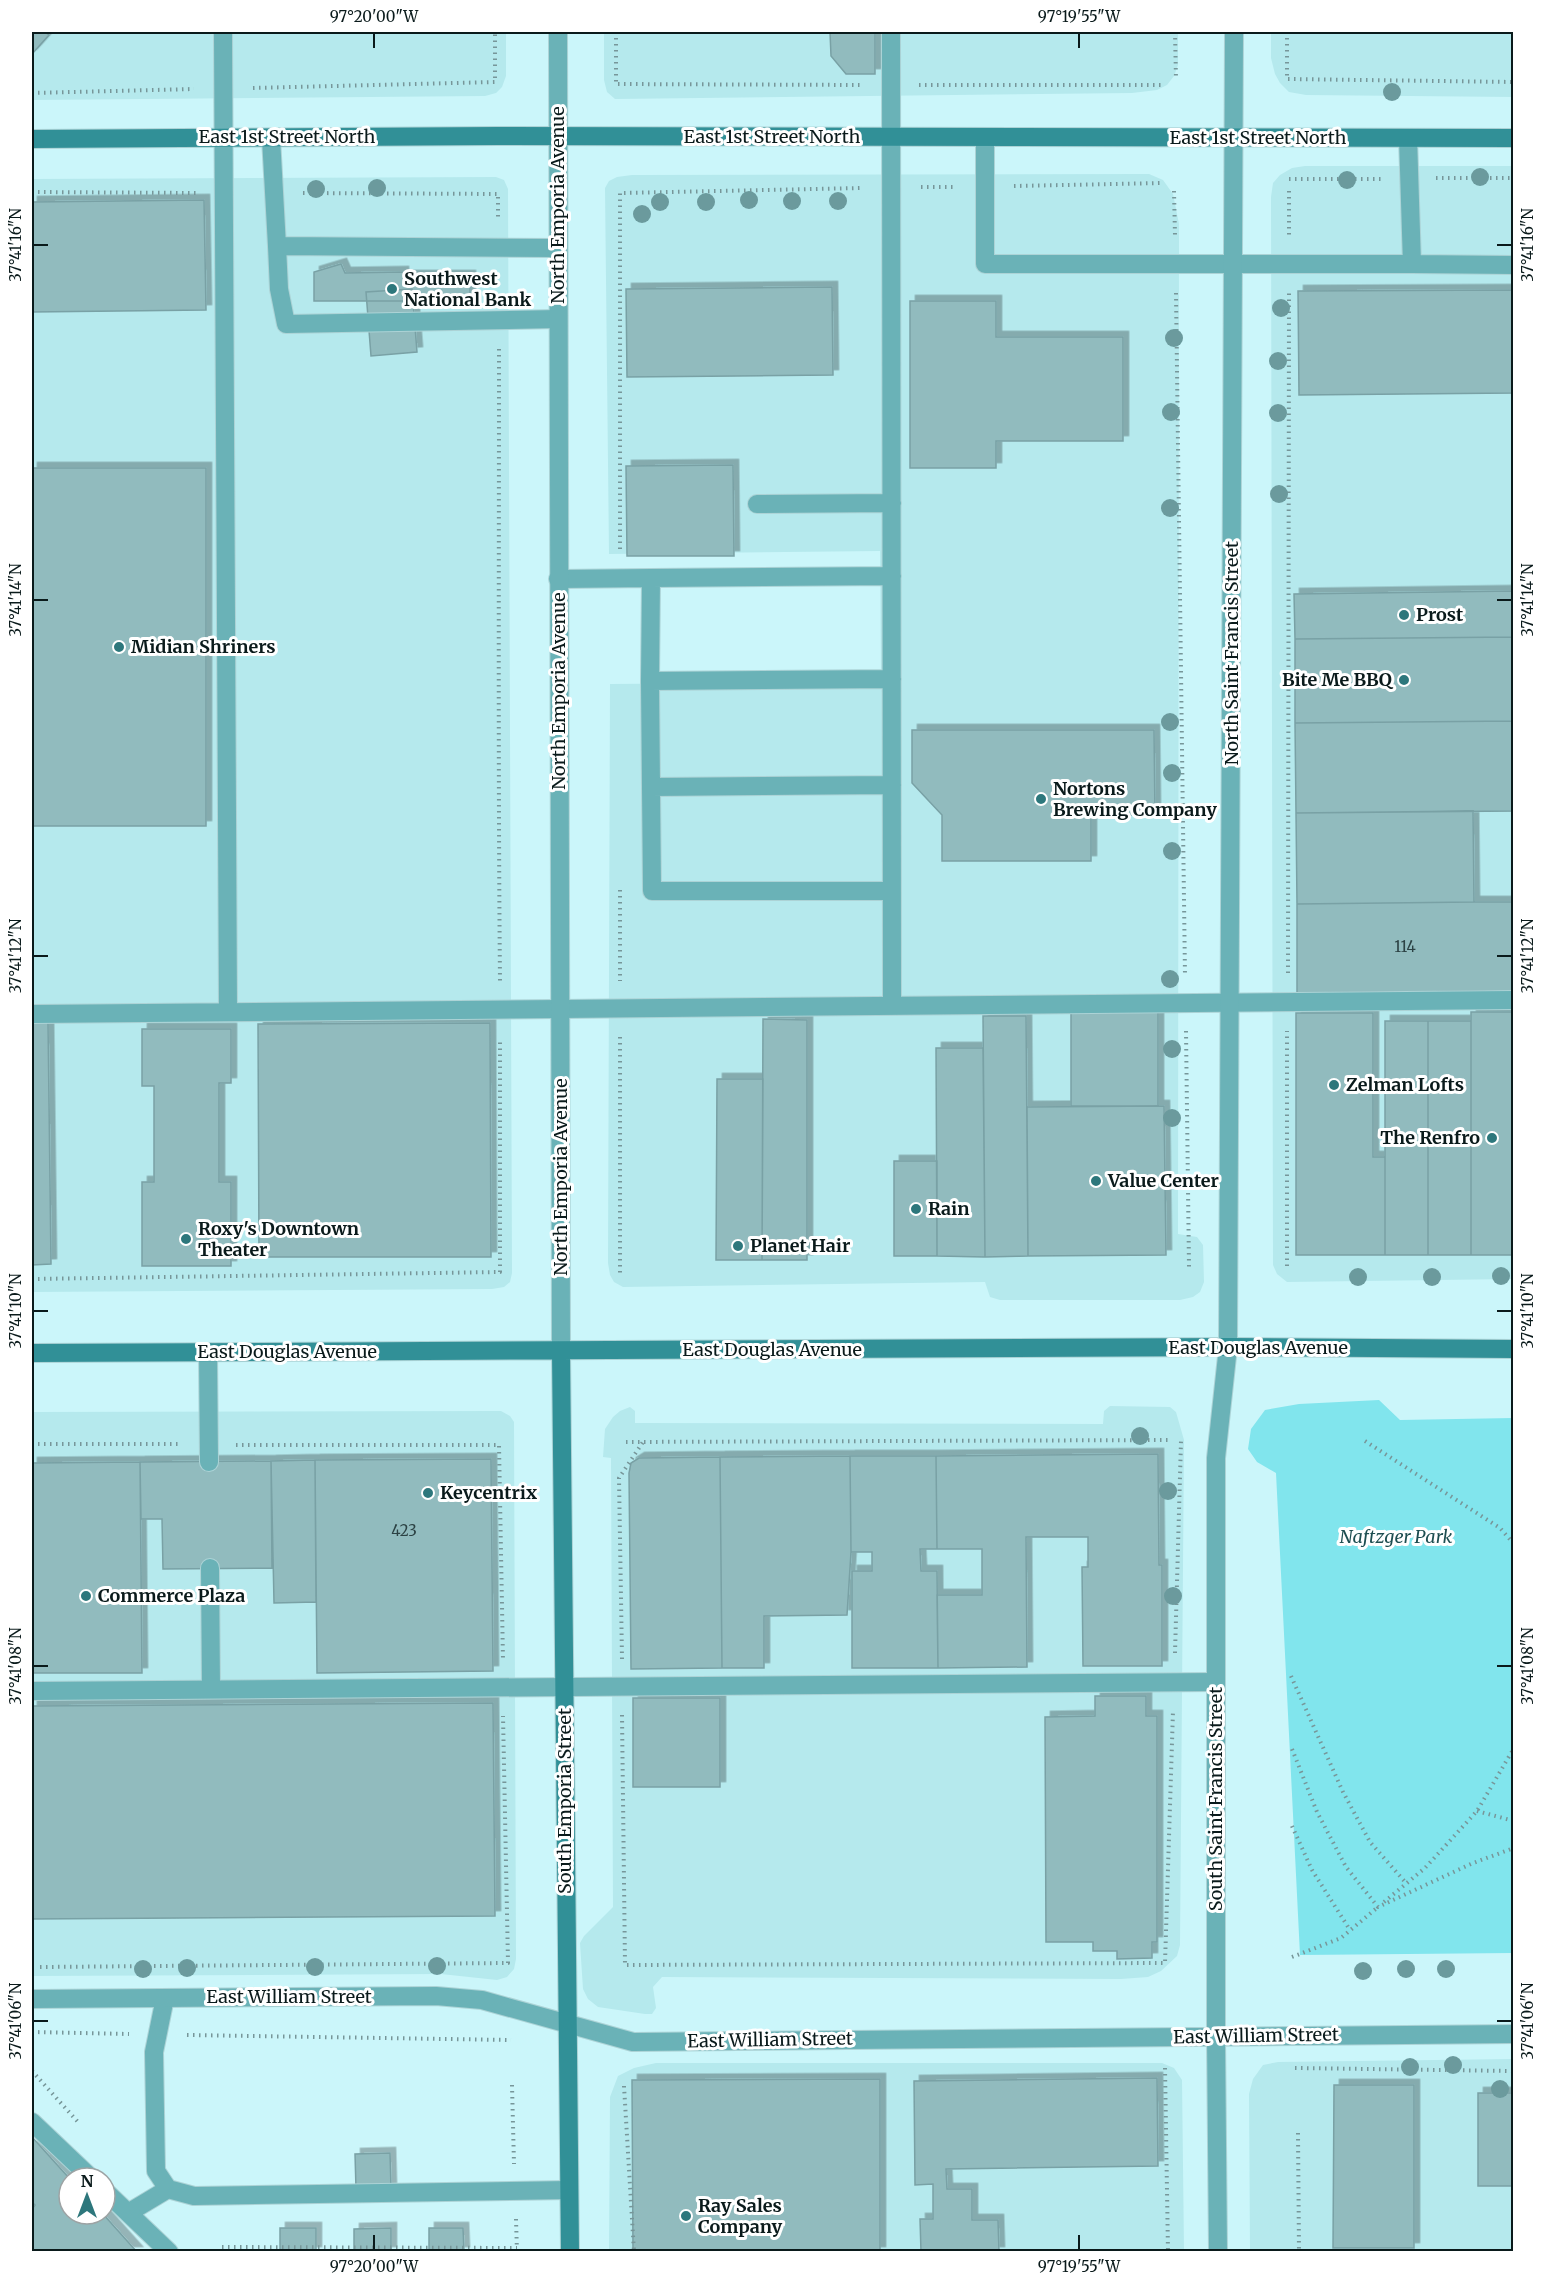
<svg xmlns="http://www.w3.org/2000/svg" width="1545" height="2283" font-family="Merriweather,serif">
  <defs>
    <filter id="shadow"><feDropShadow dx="5.5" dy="-5.5" stdDeviation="0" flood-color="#0004"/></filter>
  </defs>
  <rect width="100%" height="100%" fill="#cbf6fa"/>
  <path fill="#b5e9ed" d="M32,32H506V76L502,87L496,93L485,96L32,100Z
    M604,32H1178V65L1174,76L1167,85L1157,90L1132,93L615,99L607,92L604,80Z
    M1271,32H1513V97L1306,95L1289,92L1280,83L1275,74L1271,58Z
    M1305,166H1513V1279L1287,1282L1277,1274L1273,1265L1271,197L1273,183L1280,175L1292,168Z
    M1149,174L1163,180L1173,194L1179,224L1178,1234L1197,1237L1203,1245L1204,1282L1200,1292L1193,1297L1180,1300H1000L990,1297L985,1282L623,1287L614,1282L610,1275L608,1263L610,684L881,682L880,551L609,554L605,188L609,181L617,177L632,175Z
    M496,177L504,180L508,189L512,1273L510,1282L504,1287L492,1289L32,1292V179Z
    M1110,1406L1170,1407L1176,1412L1184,1440L1180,1945L1177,1956L1161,1971L1148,1977L1121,1979L662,1977L653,1987L656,2008L652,2014H645L598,2007L588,1999L583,1989L580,1943L584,1936L613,1907L611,1458L603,1457L605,1429L613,1417L620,1411L630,1407L635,1411V1423L1103,1424L1104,1411Z
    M501,1411L510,1416L514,1422L516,1959L514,1969L507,1977L497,1980L441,1974L32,1976V1412Z
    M1513,2059V2251L1250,2252L1249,2094L1253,2079L1263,2065L1278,2062Z
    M656,2063H1162L1174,2068L1182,2080L1184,2251L609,2252L610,2097L618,2076L634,2068Z"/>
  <path fill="#81e5ed" d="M1379,1400L1400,1420L1513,1418V1953L1300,1955L1276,1473L1257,1462L1248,1449L1251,1429L1265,1410L1299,1404Z"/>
  <path fill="#91bbbe" stroke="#79a1a5" stroke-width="1.5" filter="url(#shadow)" d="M32,32H45L49,35L32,54Z
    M830,32H875V74H846L831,56Z
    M204,200L206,310L32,312V202Z
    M341,264L345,273L403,272V276H470V301H314V272Z
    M832,287L833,375L627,377L626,289Z
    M412,289L417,352L371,356L366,292Z
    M1514,290V393L1299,395L1298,291Z
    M910,301H996V337H1123V441H996V468H910Z
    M733,465L734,556H627L626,466Z
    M32,468H206V826H32Z
    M1514,591V637L1295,639L1294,594Z
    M1514,637V721L1295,723V639Z
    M1514,721V811L1296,813L1295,723Z
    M912,730H1154L1155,815H1091V861H942V815L912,783Z
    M1473,811L1474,902L1297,904L1296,813Z
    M1474,902H1514V991L1297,993V904Z
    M1158,1012V1106H1071V1013Z
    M1471,1012H1514V1255H1471Z
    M1296,1013H1373V1157H1385V1255H1296Z
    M983,1016H1026L1028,1256L985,1257Z
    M763,1019L807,1020V1260H762Z
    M1385,1021H1428V1255H1385Z
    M1428,1021H1471V1255H1428Z
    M32,1022H48L51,1264L32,1265Z
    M490,1023L491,1257H259L258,1024Z
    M142,1029H231V1083H219V1182H231V1266H142V1182H154V1086H142Z
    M936,1048H983L985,1257L937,1256Z
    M717,1079H763L762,1260H716Z
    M1164,1106L1166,1255L1028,1256L1027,1107Z
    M894,1161H937V1256H894Z
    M1158,1454L1159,1565H1162V1666H1083L1082,1567H1088V1537H1026L1027,1667L938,1668L937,1595H982V1549H937L936,1456Z
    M850,1456H936L937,1549H920L921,1571H937L938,1668H852V1571H872V1552H851Z
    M850,1456L851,1552L847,1615L764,1616V1668H722L720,1457Z
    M720,1457L722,1668L631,1669L629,1473L631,1463L639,1458Z
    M491,1459L493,1671L317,1673L315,1460Z
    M315,1460L316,1602L274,1603L271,1461Z
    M271,1461L272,1568L163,1569L162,1519H141L140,1462Z
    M140,1462L142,1673H32V1463Z
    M1095,1696H1146V1716H1157V1942H1152V1958L1117,1959V1951H1093V1942H1046L1045,1717L1095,1716Z
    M633,1698H720V1787H633Z
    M493,1703L495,1916L32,1919V1706Z
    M1157,2078L1158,2166L946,2169L947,2189H972V2220H998L999,2252H921L920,2219H933V2184L915,2185L914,2081Z
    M880,2079V2252H633L632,2080Z
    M1334,2085H1414V2248H1333Z
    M1478,2093H1514V2186H1478Z
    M32,2137L69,2178V2214H103L137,2252H32V2209L35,2205L32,2202Z
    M390,2153L391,2188L356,2189L355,2154Z
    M280,2228H316V2252H280Z
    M391,2228V2252H354V2229Z
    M429,2228H463L464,2252H429Z"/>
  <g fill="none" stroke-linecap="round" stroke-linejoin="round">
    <g stroke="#acd3d6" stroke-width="20">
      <path id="lane" d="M223,32L228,1012
        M891,32L892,1006
        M985,137V264H1412L1408,138
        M271,138L277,246
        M557,248L277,246L279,289L286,324L558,319
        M1412,264L1514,265
        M757,504L892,503
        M558,579L651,578
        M892,679L650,681L651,787L892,785
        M650,681L651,578L892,576
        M651,787L652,891H891
        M32,1014L1514,1000
        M208,1352L209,1462
        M210,1568L211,1689
        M32,1691L1216,1682
        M165,1998L154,2052L156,2171L168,2189L194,2196L569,2190
        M32,2122L91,2178
        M105,2191L169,2252
        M128,2213L168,2189"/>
    </g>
    <g stroke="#acd3d6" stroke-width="20">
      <path id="street" d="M558,32L561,1351
        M32,1999L436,1996L482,2000L633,2042L1514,2034
        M1218,2252L1216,2036V1458L1228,1347L1234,32"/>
    </g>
    <g stroke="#acd3d6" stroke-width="20">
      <path id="secondary" d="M32,139L497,136L1514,138
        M561,1351L570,2252
        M32,1353L1228,1347L1514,1349"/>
    </g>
    <path stroke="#779699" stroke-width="4" stroke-dasharray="1.5 4.5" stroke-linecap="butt" d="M616,32V84L863,85
      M1175,32L1176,79
      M1287,32V79L1514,82
      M919,85H1164
      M253,88L495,82V32
      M32,93L194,89
      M1436,178H1514
      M1289,179H1381
      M1014,186L1163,183
      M921,187H955
      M1174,191L1175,235
      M1289,191V235
      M32,192L196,193
      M303,193L498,194V219
      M1176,293L1185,976
      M499,349C499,560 498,770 500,981
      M620,549V193L862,188
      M620,890V981
      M1288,973L1289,293
      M1186,1031L1189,1267
      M620,1037V1275
      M1287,1266V1031
      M32,1279L500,1272V1039
      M1365,1441L1500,1528L1514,1544
      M626,1442L1171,1440
      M32,1444H181
      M236,1445H499L503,1660
      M1175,1653L1181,1441
      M622,1659L619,1478L643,1442
      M1291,1676L1343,1792L1370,1842L1406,1883
      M622,1715L625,1965L1165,1963L1173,1711
      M1292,1749L1317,1812L1346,1867L1378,1907L1473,1863L1514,1848
      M1477,1811L1514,1821
      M1292,1826L1312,1870L1350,1930
      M1384,1902L1425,1868L1477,1811L1514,1748
      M1292,1957L1341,1938L1378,1907
      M40,1967L508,1963L503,1716
      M32,2032L129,2034
      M187,2035L511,2040
      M1165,2068L1168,2252
      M1295,2068L1514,2071
      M32,2071L78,2122
      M512,2085L514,2164
      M624,2086L634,2252
      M1298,2133L1299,2252
      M516,2219L517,2252
      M222,2247L517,2248"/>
    <use href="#lane" stroke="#6ab2b7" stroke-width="18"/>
    <use href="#street" stroke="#6ab2b7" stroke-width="18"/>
    <use href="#secondary" stroke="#319097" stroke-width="18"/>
  </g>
  <g fill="#6b9a9d">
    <circle cx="1392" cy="92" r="9"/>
    <circle cx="1480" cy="177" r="9"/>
    <circle cx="1347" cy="180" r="9"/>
    <circle cx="377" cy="188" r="9"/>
    <circle cx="316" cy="189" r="9"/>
    <circle cx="749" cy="200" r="9"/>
    <circle cx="792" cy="201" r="9"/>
    <circle cx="838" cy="201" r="9"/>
    <circle cx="660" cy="202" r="9"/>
    <circle cx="706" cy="202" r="9"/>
    <circle cx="642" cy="214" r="9"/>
    <circle cx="1281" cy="308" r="9"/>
    <circle cx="1174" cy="338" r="9"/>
    <circle cx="1278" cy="361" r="9"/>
    <circle cx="1171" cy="412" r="9"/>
    <circle cx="1278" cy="413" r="9"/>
    <circle cx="1279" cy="494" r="9"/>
    <circle cx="1170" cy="508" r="9"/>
    <circle cx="1170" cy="722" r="9"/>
    <circle cx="1172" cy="773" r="9"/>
    <circle cx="1172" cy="851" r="9"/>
    <circle cx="1170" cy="979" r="9"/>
    <circle cx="1172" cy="1049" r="9"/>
    <circle cx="1172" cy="1118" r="9"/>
    <circle cx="1501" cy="1276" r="9"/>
    <circle cx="1358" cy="1277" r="9"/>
    <circle cx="1432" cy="1277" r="9"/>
    <circle cx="1140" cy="1436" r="9"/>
    <circle cx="1168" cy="1491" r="9"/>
    <circle cx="1173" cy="1596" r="9"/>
    <circle cx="437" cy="1966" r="9"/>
    <circle cx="315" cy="1967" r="9"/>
    <circle cx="187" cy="1968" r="9"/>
    <circle cx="143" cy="1969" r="9"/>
    <circle cx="1406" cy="1969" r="9"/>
    <circle cx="1446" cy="1969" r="9"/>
    <circle cx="1363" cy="1971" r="9"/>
    <circle cx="1453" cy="2065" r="9"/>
    <circle cx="1410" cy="2067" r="9"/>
    <circle cx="1500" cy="2089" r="9"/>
  </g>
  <path fill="none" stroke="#0a1a1b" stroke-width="2" d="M374,33V48M1079,33V48M33,245H48M1497,245H1512M33,600H48M1497,600H1512M33,956H48M1497,956H1512M33,1311H48M1497,1311H1512M33,1666H48M1497,1666H1512M33,2021H48M1497,2021H1512M374,2235V2250M1079,2235V2250"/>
  <g fill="#2d777c" stroke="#fff" stroke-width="2">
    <circle cx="392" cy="289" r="6"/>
    <circle cx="1404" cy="615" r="6"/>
    <circle cx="119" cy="647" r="6"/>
    <circle cx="1404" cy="680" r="6"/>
    <circle cx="1041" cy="799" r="6"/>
    <circle cx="1334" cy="1085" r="6"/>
    <circle cx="1492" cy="1138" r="6"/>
    <circle cx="1096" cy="1181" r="6"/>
    <circle cx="916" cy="1209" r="6"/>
    <circle cx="186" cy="1239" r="6"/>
    <circle cx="738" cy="1246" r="6"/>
    <circle cx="428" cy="1493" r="6"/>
    <circle cx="86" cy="1596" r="6"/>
    <circle cx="686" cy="2216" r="6"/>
  </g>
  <g text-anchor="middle" stroke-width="6" stroke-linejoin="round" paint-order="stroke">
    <g font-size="15" fill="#2c4244">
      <text x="1405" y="952">114</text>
      <text x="404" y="1536">423</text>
    </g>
    <g font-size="18" fill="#0a1a1b" stroke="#fff">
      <text x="287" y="143">East 1st Street North</text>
      <text x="772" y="143">East 1st Street North</text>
      <text x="1258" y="144">East 1st Street North</text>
      <text transform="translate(558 205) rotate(-90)" y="6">North Emporia Avenue</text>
      <text transform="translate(1232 653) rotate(-90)" y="6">North Saint Francis Street</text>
      <text transform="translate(559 691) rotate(-90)" y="6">North Emporia Avenue</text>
      <text transform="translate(561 1177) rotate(-90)" y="6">North Emporia Avenue</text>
      <text x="1258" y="1354">East Douglas Avenue</text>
      <text x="772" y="1356">East Douglas Avenue</text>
      <text x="287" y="1358">East Douglas Avenue</text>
      <text transform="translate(1216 1799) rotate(-90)" y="6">South Saint Francis Street</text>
      <text transform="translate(565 1801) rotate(-90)" y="6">South Emporia Street</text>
      <text x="289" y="2003">East William Street</text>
      <text transform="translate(1256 2036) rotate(-1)" y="6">East William Street</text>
      <text transform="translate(770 2040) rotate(-1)" y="6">East William Street</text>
    </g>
    <g font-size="18" font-weight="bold" fill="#0a1a1b" stroke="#fff" text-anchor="start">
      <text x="404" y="285">Southwest<tspan x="404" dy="21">National Bank</tspan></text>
      <text x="1416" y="621">Prost</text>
      <text x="131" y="653">Midian Shriners</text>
      <text x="1392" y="686" text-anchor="end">Bite Me BBQ</text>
      <text x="1053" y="795">Nortons<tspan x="1053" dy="21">Brewing Company</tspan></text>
      <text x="1346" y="1091">Zelman Lofts</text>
      <text x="1480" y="1144" text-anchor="end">The Renfro</text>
      <text x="1108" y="1187">Value Center</text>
      <text x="928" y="1215">Rain</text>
      <text x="198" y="1235">Roxy's Downtown<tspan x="198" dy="21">Theater</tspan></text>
      <text x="750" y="1252">Planet Hair</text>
      <text x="440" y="1499">Keycentrix</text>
      <text x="98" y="1602">Commerce Plaza</text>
      <text x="698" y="2212">Ray Sales<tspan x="698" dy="21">Company</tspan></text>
    </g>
    <g font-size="18" font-style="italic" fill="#1d4e51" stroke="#fff">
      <text x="1396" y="1543">Naftzger Park</text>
    </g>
  </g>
  <rect width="1545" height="2283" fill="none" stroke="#ffffff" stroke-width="66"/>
  <g transform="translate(87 2196)"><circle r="28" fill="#ffffff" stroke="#9da3a4" stroke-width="1.5"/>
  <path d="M0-4.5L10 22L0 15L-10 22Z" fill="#2d777c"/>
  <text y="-9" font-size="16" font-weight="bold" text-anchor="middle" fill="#0a1a1b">N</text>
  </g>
  <rect x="33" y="33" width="1479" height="2217" fill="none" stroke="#0a1a1b" stroke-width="2"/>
  <g font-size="15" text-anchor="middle" fill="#0a1a1b">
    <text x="374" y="22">97°20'00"W</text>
    <text x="1079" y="22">97°19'55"W</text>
    <text transform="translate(16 245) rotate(-90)" y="5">37°41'16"N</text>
    <text transform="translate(1528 245) rotate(-90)" y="5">37°41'16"N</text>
    <text transform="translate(16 600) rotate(-90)" y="5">37°41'14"N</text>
    <text transform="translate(1528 600) rotate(-90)" y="5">37°41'14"N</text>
    <text transform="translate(16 956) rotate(-90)" y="5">37°41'12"N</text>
    <text transform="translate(1528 956) rotate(-90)" y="5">37°41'12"N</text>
    <text transform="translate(16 1311) rotate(-90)" y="5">37°41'10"N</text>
    <text transform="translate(1528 1311) rotate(-90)" y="5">37°41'10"N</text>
    <text transform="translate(16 1666) rotate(-90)" y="5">37°41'08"N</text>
    <text transform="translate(1528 1666) rotate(-90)" y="5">37°41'08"N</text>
    <text transform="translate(16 2021) rotate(-90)" y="5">37°41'06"N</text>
    <text transform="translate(1528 2021) rotate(-90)" y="5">37°41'06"N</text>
    <text x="374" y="2272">97°20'00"W</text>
    <text x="1079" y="2272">97°19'55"W</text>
  </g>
</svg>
